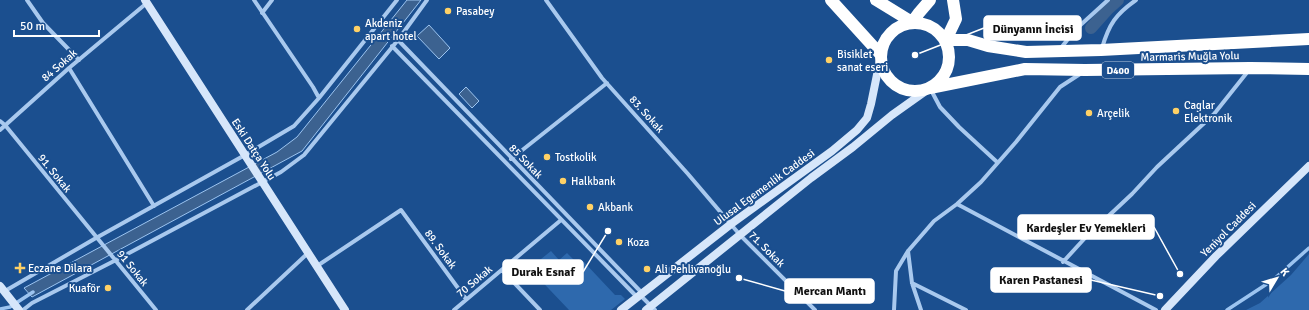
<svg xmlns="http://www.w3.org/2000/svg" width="1309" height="310" font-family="Signika,sans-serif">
  <rect width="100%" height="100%" fill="#1b4f8f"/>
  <path fill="#2e69ad" d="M551,251L559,260L567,253L574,260L583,261L615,295H621L625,299L611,310H569L530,269L531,267Z
    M1309,254V310H1246L1260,303L1291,275Z"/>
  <path fill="#3c6290" stroke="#9cc4f0" d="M407,0H421L302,151L32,297L24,288L277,152L297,137Z
    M429,25L450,48L439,59L417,36Z
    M466,87L479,101L472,108L459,94Z"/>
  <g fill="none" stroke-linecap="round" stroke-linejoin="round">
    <path stroke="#9cc4f0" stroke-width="3.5" d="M0,309L10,307L33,292
      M1227,310L1273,280L1309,248"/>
    <path stroke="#3c6290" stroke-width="12" d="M1091,28L1108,9L1118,0"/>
    <path stroke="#a9c9ee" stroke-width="4" d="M27,0L43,23L79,60
      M254,0L313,87L319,98
      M546,0L602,78L688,174L740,235L815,310
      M262,13L272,0
      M398,40L642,293
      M392,46L637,297
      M1061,48L1075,30L1108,0
      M1102,48C1109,24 1116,14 1136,0
      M69,68L154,206
      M931,90L940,107L959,127L997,162
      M0,121L5,125L156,310
      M0,130L69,68L148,2
      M511,159L607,83
      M957,204L1156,310
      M908,251L912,283L921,310
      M1063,262L1085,238L1132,194L1157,167L1214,114L1249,70
      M317,266L401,210L466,299
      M502,270L540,310
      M912,283L966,310
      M5,291L96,238L245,155L294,126L319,98L397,0
      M640,295L655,310
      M23,310L32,303L116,260L281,172L304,155L398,40L427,0
      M247,310L308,253
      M454,310L561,220
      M894,310L896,271L908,251L934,221L957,204L981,182L1016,142L1060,87L1080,74"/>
    <path stroke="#d6e6fa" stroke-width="8" d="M145,0L345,310
      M0,286L19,310
      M621,310L731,224L832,151L857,130L867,118L871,104L881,55
      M646,310L811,178L853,147L892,115L930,88
      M1165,310L1216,256L1309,166"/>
    <path stroke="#fff" stroke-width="12" d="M831,0L881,55
      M876,0L912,22L918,14L930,0
      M953,0L956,19L946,40H968L988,46L1026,52L1101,50L1309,39
      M881 57a34 34 0 1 1 68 0a34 34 0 1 1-68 0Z
      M930,88L1025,69L1085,70L1250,68L1309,69"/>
  </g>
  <g fill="#ffd166" stroke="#1b4f8f" stroke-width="1.5">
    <circle cx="448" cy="11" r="4"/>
    <circle cx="357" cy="29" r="4"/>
    <circle cx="829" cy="60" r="4"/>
    <circle cx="1176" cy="111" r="4"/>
    <circle cx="1089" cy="113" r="4"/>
    <circle cx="547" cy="157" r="4"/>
    <circle cx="563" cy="181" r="4"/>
    <circle cx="590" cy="207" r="4"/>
    <circle cx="619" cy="242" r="4"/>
    <path d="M18 262h4v4h4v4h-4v4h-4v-4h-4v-4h4z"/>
    <circle cx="647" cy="269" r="4"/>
    <circle cx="108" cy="288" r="4"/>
  </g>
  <g text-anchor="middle" stroke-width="4" stroke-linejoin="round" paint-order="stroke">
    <rect fill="#1b4f8f" stroke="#bbcadd" stroke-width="1" x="1102" y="62" width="32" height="16" rx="3"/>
    <g font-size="10" font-weight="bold" fill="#fff">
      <text x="1118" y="74">D400</text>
    </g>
    <g font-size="11" fill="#fff" stroke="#1b4f8f" text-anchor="start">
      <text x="456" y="15">Pasabey</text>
      <text x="365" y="27">Akdeniz<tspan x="365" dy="13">apart hotel</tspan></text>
      <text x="837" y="58">Bisiklet<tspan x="837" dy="13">sanat eseri</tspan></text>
      <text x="1184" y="109">Caglar<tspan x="1184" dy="13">Elektronik</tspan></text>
      <text x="1097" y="117">Arçelik</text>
      <text x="555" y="161">Tostkolik</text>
      <text x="571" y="185">Halkbank</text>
      <text x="598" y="211">Akbank</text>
      <text x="627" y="246">Koza</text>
      <text x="28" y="272">Eczane Dilara</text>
      <text x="655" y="273">Ali Pehlivanoğlu</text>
      <text x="100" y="292" text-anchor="end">Kuaför</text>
    </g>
    <g font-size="11" fill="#fff" stroke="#1b4f8f">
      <text transform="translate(1190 56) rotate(-1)" y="4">Marmaris Muğla Yolu</text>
      <text transform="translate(59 65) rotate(-41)" y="4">84 Sokak</text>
      <text transform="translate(647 114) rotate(48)" y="4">83. Sokak</text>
      <text transform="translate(254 149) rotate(57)" y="4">Eski Datça Yolu</text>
      <text transform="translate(526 161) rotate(46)" y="4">85 Sokak</text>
      <text transform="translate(55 173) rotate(51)" y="4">91. Sokak</text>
      <text transform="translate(764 187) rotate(-36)" y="4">Ulusal Egemenlik Caddesi</text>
      <text transform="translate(1228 229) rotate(-45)" y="4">Yeniyol Caddesi</text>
      <text transform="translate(441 249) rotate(54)" y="4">89. Sokak</text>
      <text transform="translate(767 249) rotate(45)" y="4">71. Sokak</text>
      <text transform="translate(133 268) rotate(51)" y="4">91 Sokak</text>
      <text transform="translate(474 281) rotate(-40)" y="4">70 Sokak</text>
    </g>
  </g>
  <path fill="none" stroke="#fff" stroke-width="1.5" d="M915 55L984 28M1180 274L1154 227M608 231L583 272M1160 296L1091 280M739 278L785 291"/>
  <g fill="#fff" stroke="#1b4f8f" stroke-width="1.5">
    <circle cx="915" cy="55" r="4"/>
    <circle cx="1180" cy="274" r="4"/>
    <circle cx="608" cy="231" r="4"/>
    <circle cx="1160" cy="296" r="4"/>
    <circle cx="739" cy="278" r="4"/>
  </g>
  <g fill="#fff" stroke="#fff" stroke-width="1.5">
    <rect x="984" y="16" width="97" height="24" rx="4"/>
    <rect x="1018" y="215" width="136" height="24" rx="4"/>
    <rect x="503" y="260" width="80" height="24" rx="4"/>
    <rect x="991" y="268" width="100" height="24" rx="4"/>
    <rect x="785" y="279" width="89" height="24" rx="4"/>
  </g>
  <g font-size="12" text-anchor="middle" font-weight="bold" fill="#111">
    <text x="1033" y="33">Dünyanın İncisi</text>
    <text x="1086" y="232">Kardeşler Ev Yemekleri</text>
    <text x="543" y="276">Durak Esnaf</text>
    <text x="1041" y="284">Karen Pastanesi</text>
    <text x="830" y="295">Mercan Mantı</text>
  </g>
  <g transform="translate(1277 278) rotate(52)" stroke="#1b4f8f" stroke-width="3" paint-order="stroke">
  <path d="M0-3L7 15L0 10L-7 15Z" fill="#ffffff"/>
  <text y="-6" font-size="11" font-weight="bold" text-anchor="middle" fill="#ffffff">K</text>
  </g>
  <path d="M14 30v6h85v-6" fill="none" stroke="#ffffff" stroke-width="2"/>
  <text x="20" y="30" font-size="12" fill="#ffffff" stroke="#1b4f8f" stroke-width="3" paint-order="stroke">50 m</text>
</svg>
